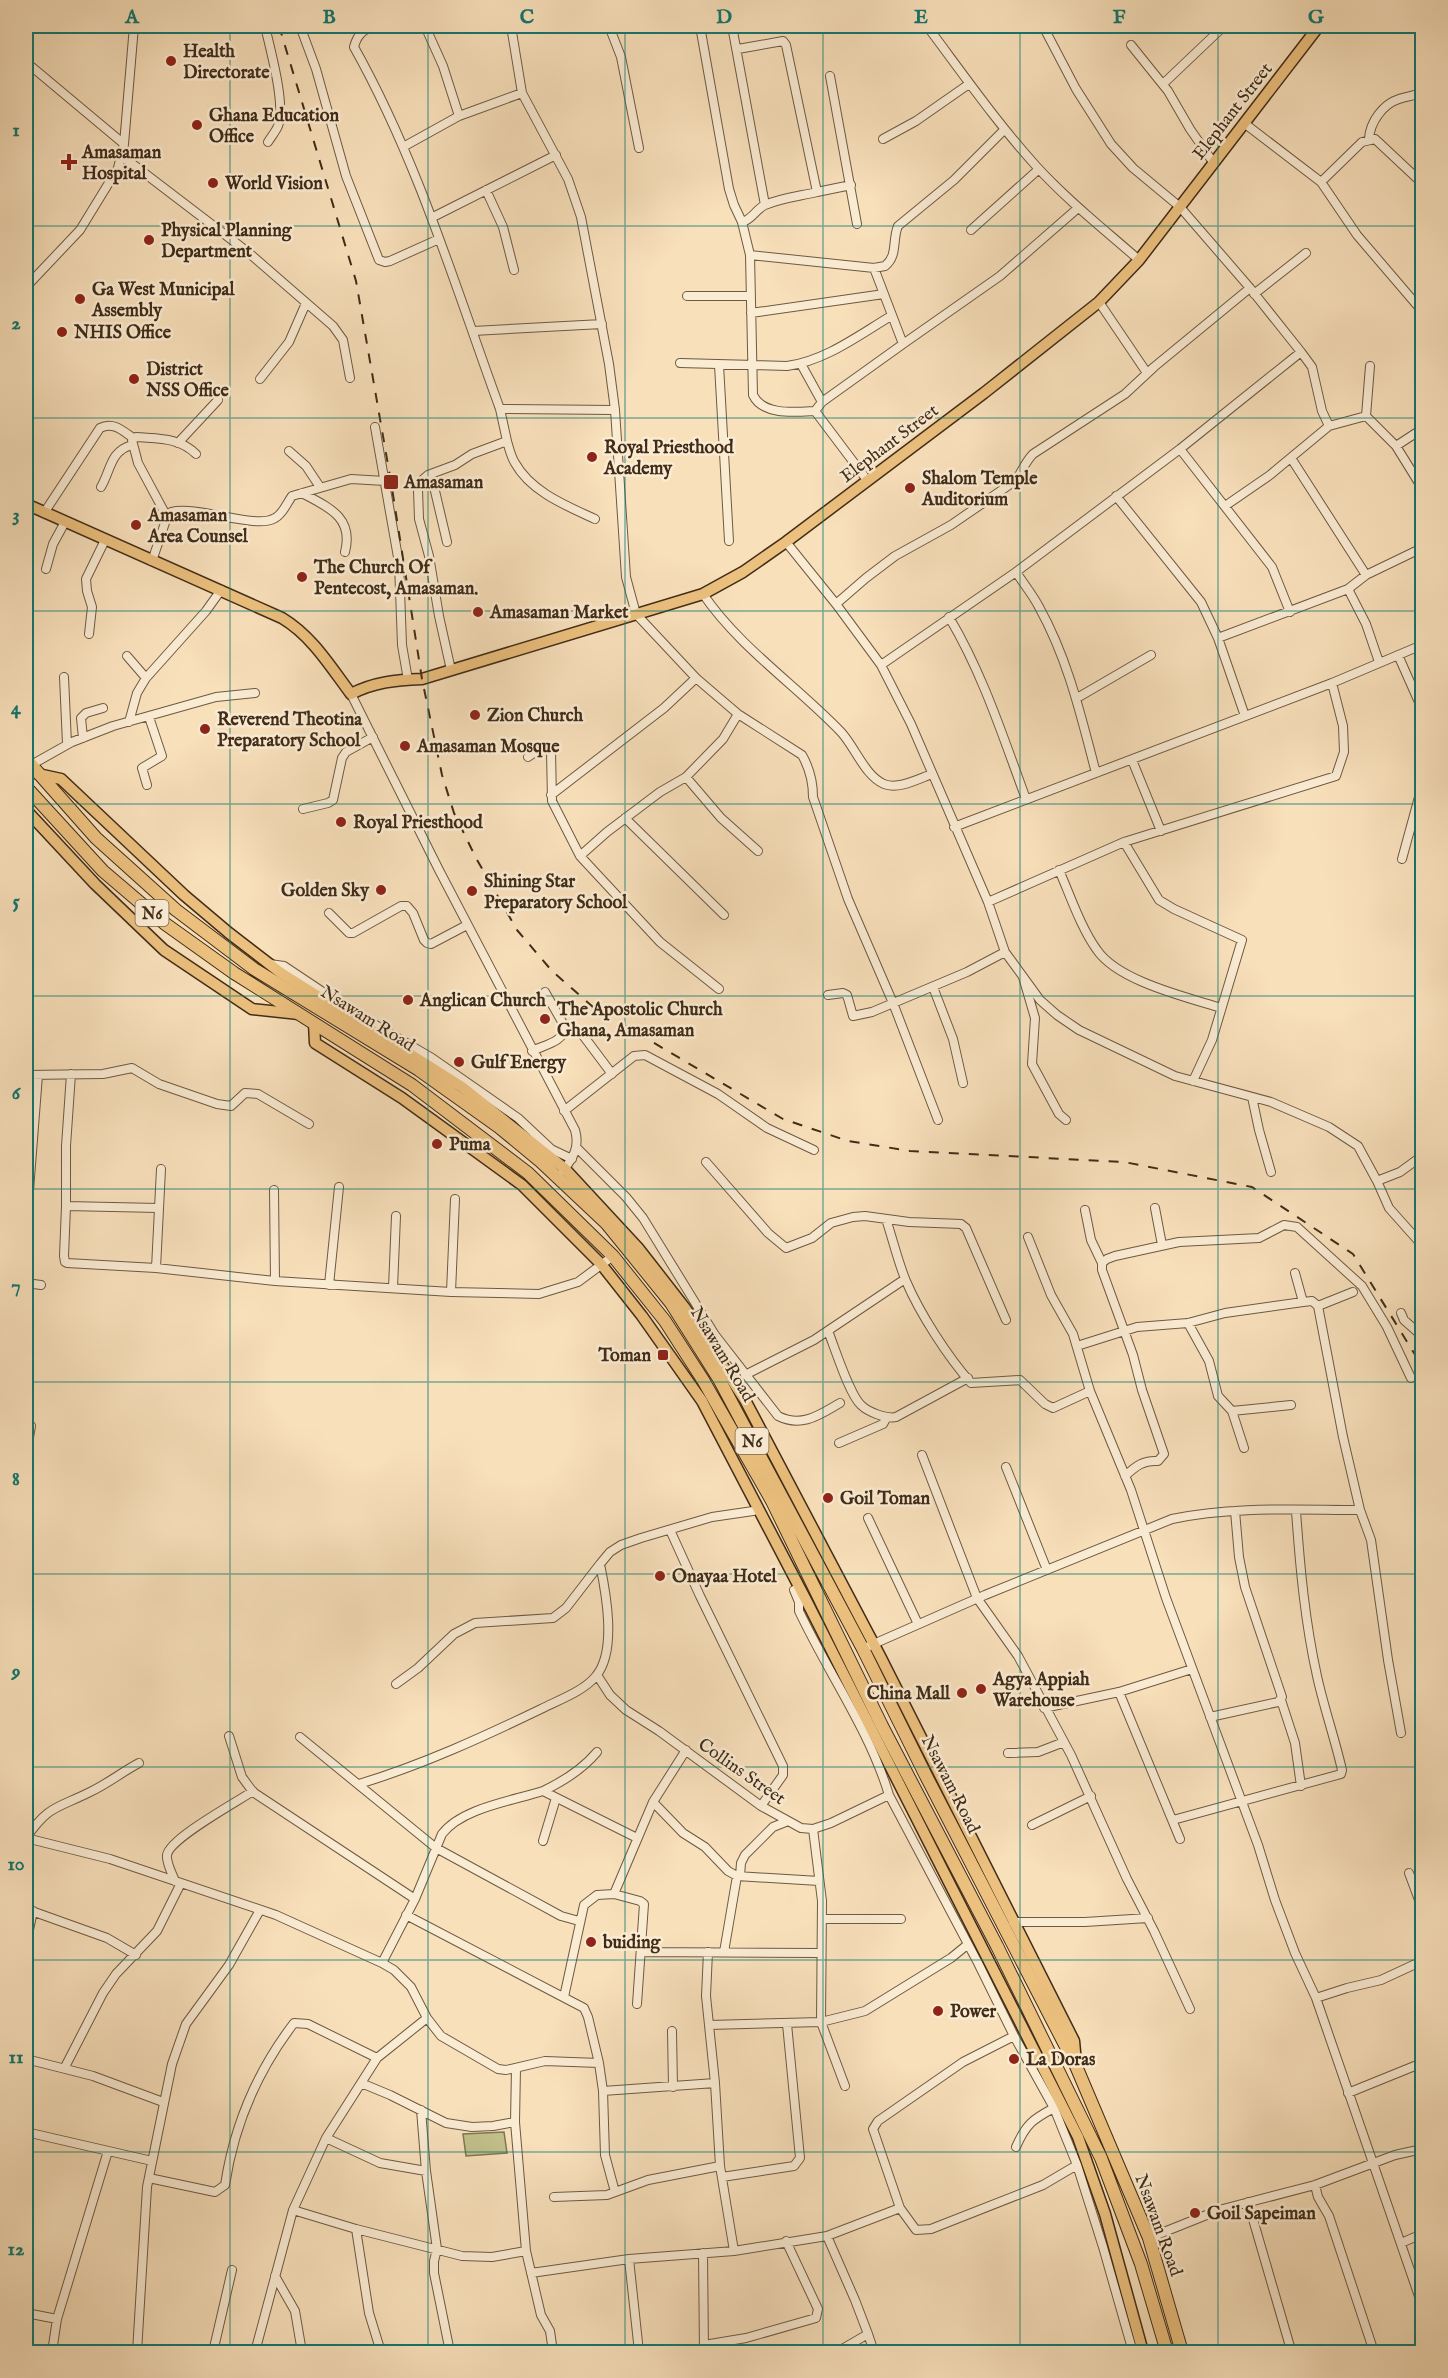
<svg xmlns="http://www.w3.org/2000/svg" width="1448" height="2378" font-family="'IM FELL English',serif">
  <rect width="100%" height="100%" fill="#f8e0bb"/>
  <filter id="stains"><feTurbulence type="fractalNoise" baseFrequency=".00333" numOctaves="4"/><feColorMatrix values="0 0 0 0 .2 0 0 0 0 .09 0 0 0 0 .02 0 0 0 .5 -.17"/></filter>
  <radialGradient id="worn" r=".72"><stop offset=".6" stop-color="#630" stop-opacity="0"/><stop offset="1" stop-color="#630" stop-opacity=".3"/></radialGradient>
  <path fill="#c2c18c" stroke="#817652" stroke-width="1.5" d="M504,2132L507,2153L466,2156L463,2134Z"/>
  <g fill="none" stroke-linecap="round" stroke-linejoin="round">
    <g stroke="#6e5941" stroke-width="10">
      <path id="minor" d="M265,26C270,49 286,104 278,126C276,131 271,137 268,142
        M300,26L316,69L346,176L379,260L385,262L390,261L439,239
        M373,26C363,30 357,35 354,47C418,161 455,286 500,409L507,441L472,454L455,465L428,475L421,481L418,490L419,519L429,556L439,616L451,670
        M425,26L443,66L459,116
        M511,26L522,93L568,179L581,217L609,364L615,410L626,577L636,614L696,678L738,714L802,755C810,769 813,782 813,797L848,899L893,1003L938,1120
        M609,26L621,57L639,148
        M700,26L729,189L734,205L742,222
        M732,26L765,205
        M927,26C963,74 997,123 1037,167C1068,201 1105,230 1139,260
        M1043,26L1076,89L1111,144L1133,168L1180,207L1250,288L1301,352L1312,367L1322,411L1329,426
        M1131,45L1168,91L1190,129L1213,162
        M738,49L783,41L786,45L817,192C800,196 781,198 765,205C756,209 752,220 742,222L750,255L753,395C763,416 796,412 815,411L867,480
        M26,62L124,144
        M830,76L857,224
        M1163,84L1224,26
        M1244,123L1321,182L1357,235L1422,311
        M883,139L916,121L969,84
        M1369,139C1370,122 1383,104 1399,99C1407,96 1415,96 1422,92
        M403,147L459,116L522,93
        M122,156L249,253L333,326L343,340L350,378
        M1321,182L1362,142L1375,139L1422,183
        M486,190L503,227L514,270
        M817,192L851,185
        M433,217L556,155
        M971,230L1039,169
        M750,255L874,268L885,266C898,256 892,240 898,226L954,180L1004,130
        M26,287L80,230L118,168L124,144L134,26
        M1254,294L1306,253
        M687,296H751
        M1099,302L1147,373
        M751,313L884,294
        M473,331L602,324
        M903,344L1000,276L1078,208
        M680,363L787,366C825,361 859,335 891,316
        M801,364L822,402
        M719,365L729,541
        M260,379L289,342L306,303
        M500,409L615,410
        M815,411L822,402L903,344L874,268
        M1366,416L1396,446L1422,488
        M1366,416L1370,366
        M375,427L399,563L402,645L408,680
        M507,441C509,448 511,457 515,463C531,492 567,506 595,519
        M178,443L218,400
        M1396,446L1422,429
        M1180,449L1272,567L1290,612
        M289,451L306,466L320,487
        M1291,458L1366,575
        M431,474L447,542
        M101,487C111,470 110,451 132,445
        M302,493C328,507 354,517 345,552
        M1116,496L1201,602L1218,638L1245,716
        M1225,506L1270,475L1329,426L1366,416
        M44,513L100,428C113,421 123,431 133,438
        M167,517L138,463L132,440L136,437C158,439 179,437 196,454
        M786,542L836,604L881,665L911,724L988,902L1005,952L1040,1000L1057,1015L1079,1030L1175,1076L1271,1102L1329,1127L1358,1146L1377,1181L1400,1172L1422,1156
        M152,561L167,517L171,512C198,505 256,530 275,518C283,514 287,503 292,496L351,479L385,481
        M46,569L53,544L65,522
        M1016,572C1023,583 1033,595 1039,607C1068,659 1081,716 1096,773
        M1348,589L1366,624L1379,662
        M703,594C740,648 796,685 841,732C855,747 865,776 884,784C898,790 918,779 932,774
        M836,604L866,578L895,556L951,525L1015,481C1022,472 1025,462 1033,454L1125,394L1154,367L1250,288
        M949,617C983,674 1003,737 1026,799
        M89,634L92,607L87,591L86,579L105,540
        M1218,638L1348,589L1366,575L1422,548
        M1398,655L1422,709
        M127,656L146,678
        M881,665L1016,572L1180,449L1301,352
        M64,677L67,744
        M351,694L439,870L575,1130C580,1147 573,1158 563,1171
        M1077,698L1151,655
        M129,722L137,693L146,678L206,611L221,590
        M83,738L81,718L86,713L103,708
        M528,757L544,746L551,751L552,801L580,856L660,942L719,989
        M1132,760L1161,831
        M31,765L72,742L113,726L216,697L255,693
        M686,777L721,818L758,851
        M147,785L142,768L162,756L149,717
        M551,795L664,708L696,678
        M303,809L328,803L333,800L342,758L346,752L373,737
        M625,818L724,915
        M954,827L1332,683L1422,645
        M1124,842L1159,900L1174,909L1242,940L1212,1040L1193,1081
        M580,856L607,832L660,792L686,777L723,739L738,714
        M1402,859L1422,786
        M1059,870C1070,895 1081,928 1097,950C1118,981 1186,997 1221,1008
        M988,902L1124,842L1336,776L1344,752L1343,726L1332,683
        M329,913L349,933H353L401,906H407L413,913L424,940L427,943L431,944L467,925
        M270,964L284,966L350,1010L432,1058L518,1118L551,1149L572,1159
        M1023,977L1035,1018L1032,1064L1059,1114L1066,1120
        M933,987L953,1039L963,1083
        M828,995L843,993L847,995L853,1016L872,1012L967,972L1005,952
        M582,1034L612,1074
        M532,1051C544,1045 564,1042 565,1027L545,992
        M71,1074L66,1146V1206L64,1256L65,1262L67,1263L156,1268L275,1281L451,1292L539,1294L578,1282L613,1256
        M26,1075L103,1074L132,1068L159,1084L217,1104L231,1106L245,1093L258,1094L309,1124
        M1252,1097L1259,1130L1271,1172
        M564,1111L634,1056L645,1055L718,1094L767,1128L814,1150
        M577,1148L626,1197L643,1218L715,1335L778,1416C802,1428 819,1415 840,1403
        M706,1162L768,1233L786,1248L812,1238L831,1223L853,1217L865,1216L909,1222L961,1224L966,1228L1006,1320
        M1377,1181L1389,1208L1422,1245
        M274,1190L275,1281
        M66,1206L158,1208
        M1155,1208L1162,1245
        M1085,1210L1091,1240L1102,1263
        M886,1219C893,1240 898,1262 906,1281C920,1314 948,1357 971,1383L1020,1380L1045,1404L1053,1408L1090,1391
        M26,1229L38,1075
        M1028,1237L1051,1295L1073,1334L1090,1391L1131,1490L1166,1598L1258,1845L1275,1900L1295,1953L1316,1998L1422,2305
        M156,1268L161,1169
        M1295,1273L1303,1302
        M26,1283L41,1285
        M329,1285L339,1187
        M393,1288L396,1216
        M451,1292L455,1199
        M1318,1306L1353,1292
        M1401,1313L1404,1320L1422,1336
        M1188,1323L1209,1361L1218,1396L1232,1411L1244,1448
        M828,1331C835,1348 849,1394 861,1405C868,1412 886,1419 896,1417L968,1378
        M1077,1346L1137,1327L1188,1323L1225,1313L1303,1302L1312,1301L1318,1306L1343,1437L1360,1510L1371,1540L1388,1660L1401,1733
        M745,1375L814,1340L905,1279
        M1232,1411L1291,1405
        M839,1443L883,1424L887,1417
        M26,1455L31,1426
        M922,1455L977,1598L1018,1656L1071,1755L1127,1879L1154,1931L1190,2009
        M1006,1467L1047,1570
        M1125,1476C1136,1466 1143,1460 1158,1461L1164,1454L1142,1390L1133,1355L1102,1270V1263L1107,1259L1115,1256L1179,1242L1259,1238L1284,1225L1297,1227L1362,1286L1387,1327L1411,1378
        M868,1518L918,1624
        M670,1530L700,1596L783,1766V1775L761,1806
        M794,1590L799,1602V1611C828,1673 869,1729 889,1795L978,1963L1014,2036L1054,2108L1077,2165L1103,2247L1133,2352
        M869,1646L985,1595L1172,1519C1232,1506 1299,1510 1360,1510
        M597,1675L610,1695L626,1710L659,1731L761,1806L801,1828L813,1829L831,1823L889,1795
        M396,1684L418,1668L454,1634L475,1623L553,1618L566,1608L600,1564
        M1119,1692L1180,1839
        M1281,1700L1295,1743L1301,1786
        M1044,1708L1119,1692L1192,1669
        M1210,1717L1278,1702L1282,1697L1245,1587L1239,1557L1235,1511
        M229,1736L242,1777L253,1792L415,1899
        M300,1737L436,1848L561,1916L579,1921
        M1008,1753L1038,1752L1064,1742
        M359,1784C422,1765 483,1737 541,1709C559,1700 584,1691 596,1676C617,1651 606,1593 600,1564L610,1552L621,1545L641,1538L712,1517L753,1511
        M543,1791C564,1781 582,1770 597,1752
        M653,1802L683,1833L705,1847L728,1871L737,1876L819,1881
        M1173,1820L1341,1774L1342,1770C1335,1739 1324,1708 1317,1676C1305,1622 1300,1567 1296,1511
        M1032,1825L1091,1796
        M813,1829L822,1901L821,2022L845,2086
        M26,1838L110,1859L276,1915L382,1963L394,1970L411,1987L427,2018L441,2036L498,2069L506,2070L545,2061L599,2063
        M26,1838C49,1805 56,1809 90,1792C107,1784 122,1772 139,1763
        M543,1841L556,1798
        M1409,1873L1422,1908
        M740,1876L741,1863L745,1855L773,1827L788,1821
        M175,1881C172,1873 166,1863 167,1855C170,1838 237,1802 253,1791
        M614,1894L640,1901L644,1904L637,2004
        M26,1909L107,1938L136,1955
        M406,1915L584,2008L588,2017L599,2063L603,2091L605,2155L615,2192
        M822,1919H901
        M1013,1922H1085L1148,1918
        M26,1944L33,1911
        M642,1952L821,1953
        M708,1952L706,1996L715,2083L720,2166L734,2251
        M724,1952L737,1876
        M382,1963L415,1899L442,1834C462,1808 512,1801 543,1791L637,1838
        M564,1997L584,1905L597,1895L614,1894L653,1802L686,1750
        M1316,1998L1347,1988L1381,1980L1422,1961
        M709,2025L821,2022L865,2011L951,1958L967,1945
        M672,2031L673,2087
        M1014,2036L963,2062L878,2121L873,2129L900,2208L916,2230L931,2229L1043,2185L1077,2165
        M26,2059L93,2076L163,2102
        M65,2067L103,1993L116,1974L157,1931L181,1883
        M516,2068L515,2122L526,2251L541,2315L550,2331L553,2352
        M361,2083L390,2095L446,2123L472,2127L493,2126L515,2122
        M603,2091L715,2083
        M1348,2093L1422,2063
        M421,2110L426,2171L437,2249L434,2261V2273L450,2352
        M26,2132L152,2161
        M326,2138L380,2163L426,2171
        M1016,2147C1026,2124 1033,2119 1054,2108
        M722,2177L794,2166L800,2158L787,2024
        M149,2178L215,2192L225,2185C234,2126 258,2070 294,2023L308,2024L377,2058
        M1315,2185L1318,2197L1329,2216L1374,2352
        M554,2197L607,2195L648,2180L720,2166
        M1248,2202L1291,2350
        M293,2210L356,2229L462,2256L492,2257L526,2251
        M356,2229L369,2313L381,2352
        M827,2236L855,2300L868,2334L837,2352
        M1149,2238L1219,2210L1315,2185L1395,2155L1422,2149
        M1401,2243L1422,2234
        M703,2253L704,2352
        M629,2259L639,2352
        M531,2273L629,2259L734,2251L827,2236L900,2208
        M275,2276L295,2311L302,2352
        M26,2313L57,2319
        M868,2334L874,2352
        M704,2345L746,2338L816,2318L818,2309L786,2241
        M52,2352L57,2319L108,2151
        M137,2352L147,2187L172,2064L186,2024L229,1965L260,1910
        M213,2352L232,2270
        M255,2352L293,2210L326,2138L377,2058L427,2018"/>
    </g>
    <g stroke="#402c18" stroke-width="13">
      <path id="major" d="M26,504L282,618C312,636 330,666 351,694C374,682 396,680 422,679L703,594L743,572L786,542L984,393L1099,302L1139,260L1319,26
        M38,774L61,779L184,895L229,933L281,973L462,1087L564,1168L639,1249L685,1308L745,1400L880,1656L1074,2041L1076,2063
        M26,810L95,884L164,950L252,1009L299,1014
        M314,1023L315,1043L402,1098L522,1185L601,1264L642,1316L702,1401L806,1600L1078,2137L1105,2214L1143,2352"/>
    </g>
    <g stroke="#402c18" stroke-width="14">
      <path id="highway" d="M26,759L96,838L176,910L254,969L419,1070L499,1127L539,1160L607,1224L671,1303L719,1379L863,1649L925,1774L1076,2066L1149,2238L1182,2352
        M26,787L103,871L164,923L234,973L412,1085L528,1173L613,1256L665,1321L703,1380L772,1501L882,1726L997,1946L1101,2158L1141,2264L1167,2352"/>
    </g>
    <use href="#minor" stroke="#faebd3" stroke-width="8"/>
    <use href="#major" stroke="#ecc07e" stroke-width="10"/>
    <use href="#highway" stroke="#ecc07e" stroke-width="12"/>
    <path stroke="#402c18" stroke-width="2" stroke-dasharray="10 10" stroke-linecap="butt" d="M279,26L356,281L391,482L422,679L442,775L454,813L476,858L517,930L552,971L593,1007L783,1119L848,1141L910,1151L1124,1162L1252,1187L1353,1254L1422,1366"/>
  </g>
  <path fill="none" stroke="#0f766e" stroke-width="1.5" stroke-opacity="0.55" d="M230,26V2352M428,26V2352M625,26V2352M823,26V2352M1020,26V2352M1218,26V2352M26,226H1422M26,418H1422M26,611H1422M26,804H1422M26,996H1422M26,1189H1422M26,1382H1422M26,1574H1422M26,1767H1422M26,1960H1422M26,2152H1422"/>
  <g fill="#8f2418" stroke="#faebd3" stroke-width="2">
    <circle cx="171" cy="61" r="6"/>
    <circle cx="197" cy="125" r="6"/>
    <path d="M66 153h6v6h6v6h-6v6h-6v-6h-6v-6h6z"/>
    <circle cx="213" cy="183" r="6"/>
    <circle cx="149" cy="240" r="6"/>
    <circle cx="80" cy="299" r="6"/>
    <circle cx="62" cy="332" r="6"/>
    <circle cx="134" cy="379" r="6"/>
    <circle cx="592" cy="457" r="6"/>
    <rect x="383" y="474" width="16" height="16" rx="3"/>
    <circle cx="910" cy="488" r="6"/>
    <circle cx="136" cy="525" r="6"/>
    <circle cx="302" cy="577" r="6"/>
    <circle cx="478" cy="612" r="6"/>
    <circle cx="475" cy="715" r="6"/>
    <circle cx="205" cy="729" r="6"/>
    <circle cx="405" cy="746" r="6"/>
    <circle cx="341" cy="822" r="6"/>
    <circle cx="381" cy="890" r="6"/>
    <circle cx="472" cy="891" r="6"/>
    <circle cx="408" cy="1000" r="6"/>
    <circle cx="545" cy="1019" r="6"/>
    <circle cx="459" cy="1062" r="6"/>
    <circle cx="437" cy="1144" r="6"/>
    <rect x="657" y="1349" width="12" height="12" rx="3"/>
    <circle cx="828" cy="1498" r="6"/>
    <circle cx="660" cy="1576" r="6"/>
    <circle cx="981" cy="1689" r="6"/>
    <circle cx="962" cy="1693" r="6"/>
    <circle cx="591" cy="1942" r="6"/>
    <circle cx="938" cy="2011" r="6"/>
    <circle cx="1014" cy="2059" r="6"/>
    <circle cx="1195" cy="2213" r="6"/>
  </g>
  <g text-anchor="middle" stroke-width="5" stroke-linejoin="round" paint-order="stroke">
    <g fill="#faebd3" stroke="#786550" stroke-width="1.5">
      <rect x="135.5" y="900" width="33" height="26" rx="4.5"/>
      <rect x="735.5" y="1428" width="33" height="26" rx="4.5"/>
    </g>
    <g font-size="16" font-weight="bold" fill="#402c18">
      <text x="152" y="919">N6</text>
      <text x="752" y="1447">N6</text>
    </g>
    <g font-size="18" font-weight="bold" fill="#402c18" stroke="#faebd3" text-anchor="start">
      <text x="183" y="57">Health<tspan x="183" dy="21">Directorate</tspan></text>
      <text x="209" y="121">Ghana Education<tspan x="209" dy="21">Office</tspan></text>
      <text x="82" y="158">Amasaman<tspan x="82" dy="21">Hospital</tspan></text>
      <text x="225" y="189">World Vision</text>
      <text x="161" y="236">Physical Planning<tspan x="161" dy="21">Department</tspan></text>
      <text x="92" y="295">Ga West Municipal<tspan x="92" dy="21">Assembly</tspan></text>
      <text x="74" y="338">NHIS Office</text>
      <text x="146" y="375">District<tspan x="146" dy="21">NSS Office</tspan></text>
      <text x="604" y="453">Royal Priesthood<tspan x="604" dy="21">Academy</tspan></text>
      <text x="922" y="484">Shalom Temple<tspan x="922" dy="21">Auditorium</tspan></text>
      <text x="404" y="488">Amasaman</text>
      <text x="148" y="521">Amasaman<tspan x="148" dy="21">Area Counsel</tspan></text>
      <text x="314" y="573">The Church Of<tspan x="314" dy="21">Pentecost, Amasaman.</tspan></text>
      <text x="490" y="618">Amasaman Market</text>
      <text x="487" y="721">Zion Church</text>
      <text x="217" y="725">Reverend Theotina<tspan x="217" dy="21">Preparatory School</tspan></text>
      <text x="417" y="752">Amasaman Mosque</text>
      <text x="353" y="828">Royal Priesthood</text>
      <text x="484" y="887">Shining Star<tspan x="484" dy="21">Preparatory School</tspan></text>
      <text x="369" y="896" text-anchor="end">Golden Sky</text>
      <text x="420" y="1006">Anglican Church</text>
      <text x="557" y="1015">The Apostolic Church<tspan x="557" dy="21">Ghana, Amasaman</tspan></text>
      <text x="471" y="1068">Gulf Energy</text>
      <text x="449" y="1150">Puma</text>
      <text x="651" y="1361" text-anchor="end">Toman</text>
      <text x="840" y="1504">Goil Toman</text>
      <text x="672" y="1582">Onayaa Hotel</text>
      <text x="993" y="1685">Agya Appiah<tspan x="993" dy="21">Warehouse</tspan></text>
      <text x="950" y="1699" text-anchor="end">China Mall</text>
      <text x="603" y="1948">buiding</text>
      <text x="950" y="2017">Power</text>
      <text x="1026" y="2065">La Doras</text>
      <text x="1207" y="2219">Goil Sapeiman</text>
    </g>
    <g font-size="18" fill="#402c18" stroke="#faebd3">
      <text transform="translate(1232 111) rotate(-52)" y="6">Elephant Street</text>
      <text transform="translate(889 443) rotate(-37)" y="6">Elephant Street</text>
      <text transform="translate(368 1018) rotate(32)" y="6">Nsawam Road</text>
      <text transform="translate(723 1354) rotate(59)" y="6">Nsawam Road</text>
      <text transform="translate(742 1771) rotate(35)" y="6">Collins Street</text>
      <text transform="translate(951 1784) rotate(63)" y="6">Nsawam Road</text>
      <text transform="translate(1159 2225) rotate(70)" y="6">Nsawam Road</text>
    </g>
  </g>
  <rect width="1448" height="2378" fill="none" stroke="#f8e0bb" stroke-width="66"/>
  <rect x="33" y="33" width="1382" height="2312" fill="none" stroke="#0f766e" stroke-width="2"/>
  <g font-size="20" text-anchor="middle" font-weight="bold" fill="#0f766e">
    <text x="132" y="23">A</text>
    <text x="329" y="23">B</text>
    <text x="527" y="23">C</text>
    <text x="724" y="23">D</text>
    <text x="921" y="23">E</text>
    <text x="1119" y="23">F</text>
    <text x="1316" y="23">G</text>
    <text x="16" y="136">1</text>
    <text x="16" y="329">2</text>
    <text x="16" y="521">3</text>
    <text x="16" y="714">4</text>
    <text x="16" y="907">5</text>
    <text x="16" y="1099">6</text>
    <text x="16" y="1292">7</text>
    <text x="16" y="1485">8</text>
    <text x="16" y="1677">9</text>
    <text x="16" y="1870">10</text>
    <text x="16" y="2063">11</text>
    <text x="16" y="2255">12</text>
  </g>
  <rect width="100%" height="100%" filter="url(#stains)"/>
  <rect width="100%" height="100%" fill="url(#worn)"/>
</svg>
